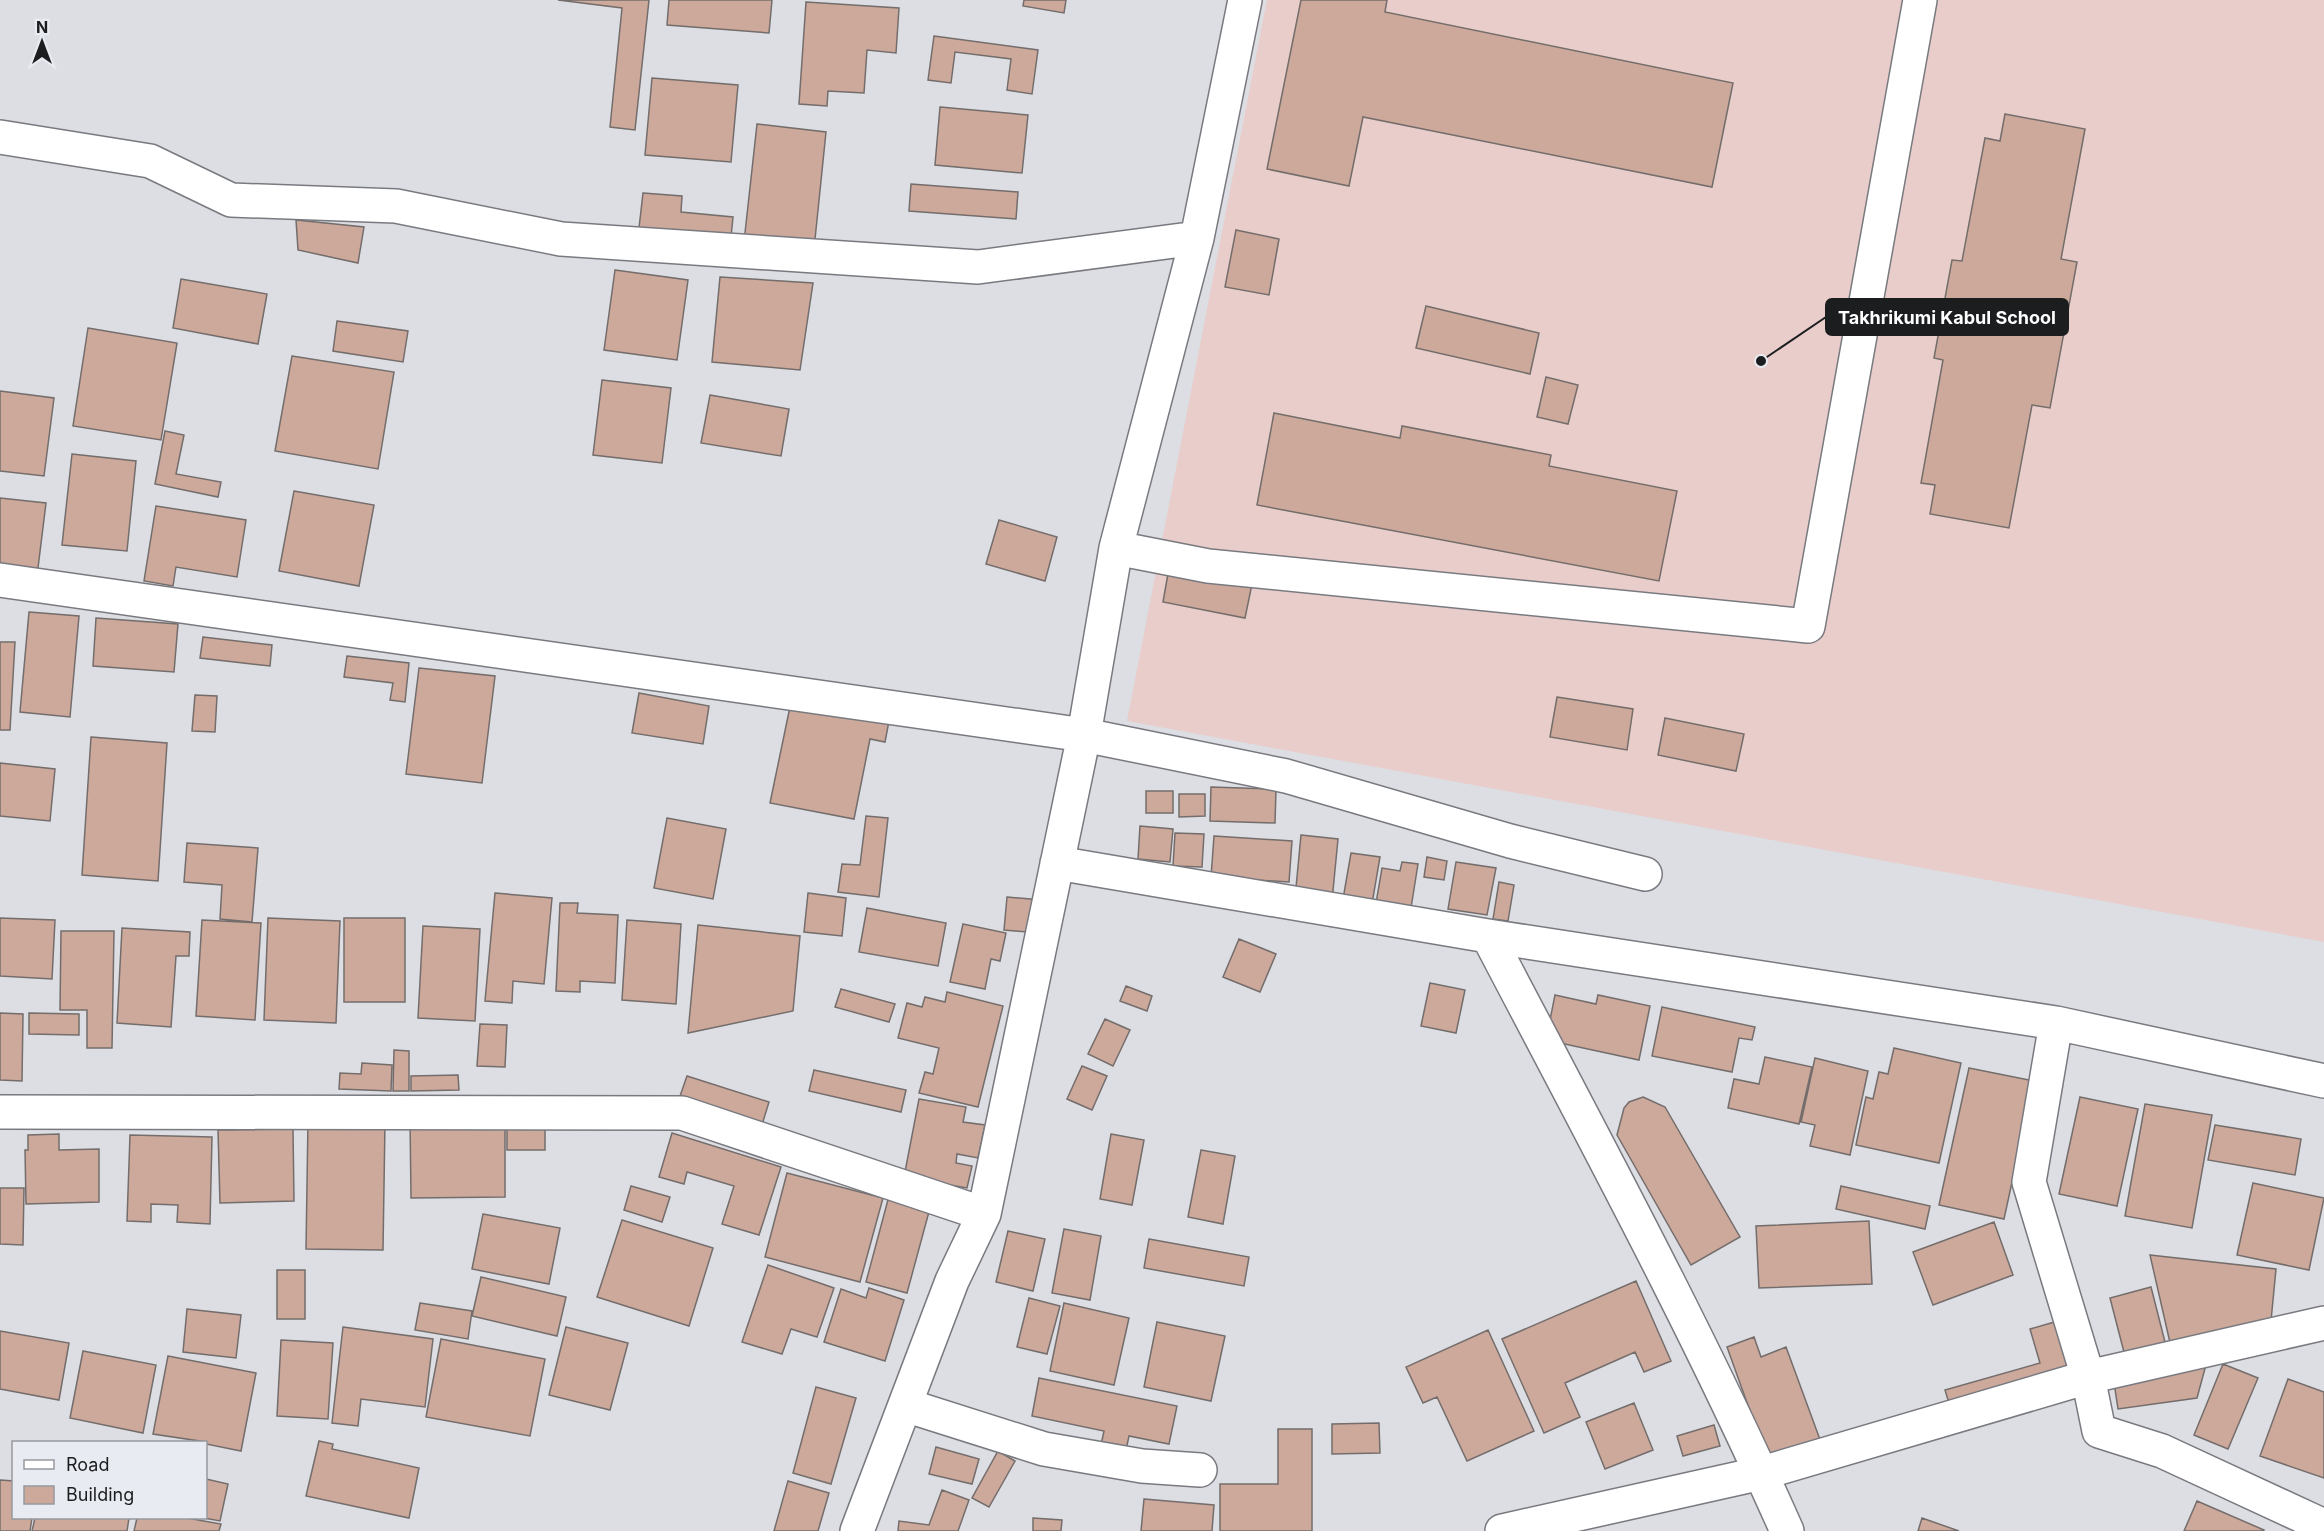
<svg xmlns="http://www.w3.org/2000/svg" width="2324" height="1531" font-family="Inter,sans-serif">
  <rect width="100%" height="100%" fill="#dcdee4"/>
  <path fill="#e8cdca" d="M1267,0H2324V942L1127,721Z"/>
  <path fill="#cda99c" stroke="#746d6b" stroke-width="1.5" d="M558,0H649L635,130L610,127L622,8Z
    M669,0H772L769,33L667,25Z
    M1024,0H1066L1064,13L1023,6Z
    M1301,0H1387L1385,12L1733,83L1712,187L1363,117L1349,186L1267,169Z
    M806,2L899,8L896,53L867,50L864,93L828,91L827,106L799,104Z
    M934,36L1038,50L1032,94L1007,90L1011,59L955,52L951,83L928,80Z
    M652,78L738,85L731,162L645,155Z
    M940,107L1028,115L1022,173L935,165Z
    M2005,114L2085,129L2061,259L2077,262L2050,408L2032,405L2009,528L1930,514L1935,485L1921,483L1943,360L1934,358L1952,260L1962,261L1985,138L2000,141Z
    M757,124L826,132L814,249L744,242Z
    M911,184L1018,192L1016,219L909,211Z
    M643,193L682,196L681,212L733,217L731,237L639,228Z
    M296,220L364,227L358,263L298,250Z
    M1236,230L1279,239L1269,295L1225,287Z
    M615,270L688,280L677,360L604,350Z
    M720,277L813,283L800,370L712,362Z
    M181,279L267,294L258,344L173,328Z
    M1426,306L1539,333L1530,374L1416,348Z
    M337,321L408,331L403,362L333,351Z
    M88,328L177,343L161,440L73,426Z
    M292,356L394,372L378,469L275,451Z
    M1546,377L1578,385L1568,424L1537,417Z
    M602,380L671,388L662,463L593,455Z
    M0,391L54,398L44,476L0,471Z
    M710,395L789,409L781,456L701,443Z
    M1274,413L1400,438L1402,426L1551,455L1549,466L1677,491L1659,581L1257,505Z
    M165,431L184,435L176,474L221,482L218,497L155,484Z
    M72,454L136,461L127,551L62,545Z
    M294,491L374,505L359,586L279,571Z
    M0,498L46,503L37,576L0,572Z
    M156,506L246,520L237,577L176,567L173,586L144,581Z
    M999,520L1057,537L1045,581L986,564Z
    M1169,568L1252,584L1245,618L1163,602Z
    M29,612L79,616L70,717L20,712Z
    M96,618L178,624L174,672L93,666Z
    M203,637L272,645L270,666L200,658Z
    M0,642H15L10,730H0Z
    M347,656L409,663L405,702L390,700L393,683L344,677Z
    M419,668L495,676L482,783L406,774Z
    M639,693L709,706L703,744L632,733Z
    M195,695L217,696L215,732L192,731Z
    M1557,697L1633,709L1627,750L1550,737Z
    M791,702L889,721L885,742L870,739L854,819L770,803Z
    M1665,718L1744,734L1736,771L1658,755Z
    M91,737L167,743L158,881L82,875Z
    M0,763L55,769L50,821L0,816Z
    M1211,787L1276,789L1275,823L1210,821Z
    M1146,791H1173V813H1146Z
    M1179,794H1205V816L1179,817Z
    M866,816L888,818L879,897L838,892L842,864L860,865Z
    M667,818L726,829L713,899L654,888Z
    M1140,826L1173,829L1170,862L1138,859Z
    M1175,833L1204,834L1202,867L1173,866Z
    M1301,835L1338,839L1332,901L1295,898Z
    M1214,836L1292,841L1289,882L1211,877Z
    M187,843L258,848L252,922L220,919L222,885L184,882Z
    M1351,853L1380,857L1372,904L1343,899Z
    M1427,857L1447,861L1444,880L1424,877Z
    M1402,862L1418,864L1411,908L1376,903L1382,868L1400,871Z
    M1456,862L1496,868L1487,915L1448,909Z
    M1499,882L1514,885L1508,921L1493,919Z
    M495,893L552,898L544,984L513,981L512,1003L485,1001Z
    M808,893L846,898L842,936L804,932Z
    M1007,897L1042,900L1038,933L1004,930Z
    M560,903H578L577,913L618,915L615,983L580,981V992L556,991Z
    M867,908L946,923L938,966L859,952Z
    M0,918L55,920L52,979L0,976Z
    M268,918L340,921L336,1023L264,1020Z
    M344,918H405V1002H344Z
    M202,920L261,923L255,1020L196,1016Z
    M627,920L681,924L676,1004L622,1000Z
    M963,924L1006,933L1000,961L991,959L985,989L950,982Z
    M698,925L800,936L793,1011L688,1033Z
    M423,926L480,929L475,1021L418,1018Z
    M122,928L190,932L189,956H176L171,1027L117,1023Z
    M61,931H114L112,1048H87V1010H60Z
    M1239,939L1276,954L1260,992L1223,977Z
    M1430,983L1465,990L1456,1033L1421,1026Z
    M1126,986L1152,996L1147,1011L1120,1001Z
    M841,989L895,1004L889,1022L835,1007Z
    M947,992L1003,1006L978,1107L919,1093L925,1072L933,1074L939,1048L898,1038L907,1003L922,1007L925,997L945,1002Z
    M1555,995L1596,1004L1598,995L1650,1006L1639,1060L1546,1040Z
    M1662,1007L1755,1027L1752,1040L1739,1038L1732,1072L1652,1056Z
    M0,1013L23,1014L22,1081L0,1080Z
    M29,1013L79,1014V1035L29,1034Z
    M1105,1019L1130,1030L1113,1066L1088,1054Z
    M480,1024L507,1025L505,1067L477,1066Z
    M1894,1048L1961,1063L1939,1163L1856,1145L1866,1097L1873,1099L1879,1072L1888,1074Z
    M394,1050L409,1051V1091H393Z
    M1765,1057L1812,1067L1799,1124L1728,1108L1734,1079L1759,1084Z
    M1815,1058L1868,1071L1850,1155L1810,1146L1815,1125L1801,1122Z
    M362,1063L392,1065L391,1091L339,1089L340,1073L361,1074Z
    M1082,1066L1107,1076L1092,1110L1067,1099Z
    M1969,1068L2034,1081L2004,1219L1939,1205Z
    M814,1070L906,1090L901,1112L809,1091Z
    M458,1075L459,1090L411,1091V1076Z
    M687,1076L769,1102L761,1128L678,1102Z
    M1643,1097L1665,1107L1740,1237L1691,1265L1617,1135L1624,1108L1629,1102Z
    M2080,1097L2138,1109L2117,1206L2059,1194Z
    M919,1099L966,1107L963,1122L985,1125L978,1158L957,1154L956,1163L972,1166L967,1188L904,1177Z
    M2145,1104L2212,1115L2192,1228L2125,1216Z
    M410,1117H505V1197L411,1198Z
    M308,1121L385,1122L383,1250L306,1249Z
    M507,1121H545V1150H507Z
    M2215,1125L2301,1139L2295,1175L2208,1160Z
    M293,1129L294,1201L220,1203L218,1130Z
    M672,1133L781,1167L759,1235L722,1224L734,1186L687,1172L684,1184L659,1177Z
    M59,1134V1150L99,1149V1202L26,1204L25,1150H28V1135Z
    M1111,1134L1144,1140L1132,1205L1100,1199Z
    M130,1135L212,1137L210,1224L177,1222L178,1205L151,1204V1222L127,1221Z
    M1201,1150L1235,1156L1223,1224L1188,1217Z
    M787,1173L883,1198L860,1282L765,1257Z
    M2253,1183L2324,1198L2309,1270L2237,1255Z
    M631,1186L670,1197L662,1222L624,1210Z
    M1841,1186L1930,1206L1925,1229L1836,1209Z
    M0,1188H24L23,1245L0,1244Z
    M889,1196L930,1208L907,1293L866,1282Z
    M483,1214L560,1228L549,1284L472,1269Z
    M622,1220L713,1248L689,1326L597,1297Z
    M1869,1221L1872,1284L1759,1288L1756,1226Z
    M1994,1222L2013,1275L1933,1305L1913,1252Z
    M1064,1229L1101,1236L1090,1300L1052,1293Z
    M1008,1231L1045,1239L1033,1291L996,1282Z
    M1149,1239L1249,1257L1244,1286L1144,1268Z
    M2150,1255L2276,1269L2271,1321L2171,1347Z
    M768,1265L834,1288L817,1337L791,1329L782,1354L742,1342Z
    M277,1270H305V1319H277Z
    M481,1277L566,1297L557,1336L472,1316Z
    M1636,1281L1671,1361L1644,1372L1635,1352L1565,1383L1580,1417L1544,1433L1502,1339Z
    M2151,1287L2166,1346L2125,1356L2110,1298Z
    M869,1288L904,1300L885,1361L824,1342L841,1289L866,1298Z
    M1029,1298L1060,1306L1047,1354L1017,1347Z
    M420,1303L472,1311L468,1339L415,1330Z
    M1064,1303L1129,1318L1114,1385L1050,1371Z
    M187,1309L241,1315L236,1358L183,1352Z
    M2058,1321L2075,1379L1952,1413L1945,1390L2040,1363L2030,1329Z
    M1157,1322L1225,1336L1211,1401L1144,1387Z
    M343,1327L433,1339L425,1407L361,1399L358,1426L332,1423Z
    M566,1327L628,1343L610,1410L549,1395Z
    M1488,1330L1534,1431L1467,1461L1437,1397L1423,1403L1406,1367Z
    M0,1331L69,1343L59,1400L0,1389Z
    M1754,1337L1761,1357L1786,1347L1822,1445L1769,1464L1727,1347Z
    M441,1339L545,1359L530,1436L426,1417Z
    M281,1340L333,1343L328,1419L277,1416Z
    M83,1351L156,1365L143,1433L70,1418Z
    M168,1356L256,1373L241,1451L206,1444V1442L153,1434Z
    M2207,1361L2197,1398L2118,1409L2113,1376Z
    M2223,1364L2258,1378L2228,1449L2194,1435Z
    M1039,1378L1177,1406L1169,1444L1129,1436L1126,1450L1101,1445L1104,1431L1032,1416Z
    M2288,1379L2324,1392V1478L2260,1456Z
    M816,1387L856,1398L831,1484L793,1473Z
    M1634,1403L1653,1450L1605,1469L1586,1422Z
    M1379,1423L1380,1453L1332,1454V1424Z
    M1714,1425L1720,1446L1683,1456L1677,1436Z
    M1278,1429H1312V1531H1220V1484H1278Z
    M319,1441L333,1444L332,1449L419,1468L409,1518L306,1496Z
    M936,1447L979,1459L972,1484L929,1474Z
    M998,1451L1015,1461L989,1507L972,1498Z
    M206,1479L228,1484L220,1521L204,1518H206Z
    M0,1480L14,1481V1518H32L30,1531H0Z
    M788,1481L829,1493L818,1531H774Z
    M942,1490L969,1500L958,1531H898L899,1521L929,1525Z
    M1144,1499L1214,1505L1212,1531H1141Z
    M2197,1501L2264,1530L2263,1531H2184Z
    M35,1518H129L127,1531H32Z
    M137,1518H187L221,1524L219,1531H134Z
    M1033,1518L1062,1520L1061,1531H1033Z
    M1922,1518L1959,1531H1918Z"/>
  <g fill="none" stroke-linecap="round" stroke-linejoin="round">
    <g stroke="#797a80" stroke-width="36">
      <path id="minor" d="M0,137L150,161L231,200L396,206L561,239L978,267L1197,238
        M1116,548L1208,566L1808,626L1920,0
        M0,580L1084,735L1286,776L1510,841L1645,874
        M1057,863L1488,936L2056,1023L2324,1081
        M1488,936C1591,1133 1697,1328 1787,1531
        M2056,1023L2029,1182L2088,1377L2099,1431L2162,1451L2324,1526
        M0,1112L682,1113L984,1214
        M905,1405L1044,1449L1142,1466L1200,1470
        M857,1531L952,1281L984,1214L1084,735L1116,548L1197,238L1245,0
        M1502,1531L1762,1473L2088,1377L2324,1323"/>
    </g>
    <use href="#minor" stroke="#fff" stroke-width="33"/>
  </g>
  <path fill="none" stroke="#1c1d1f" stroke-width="2" d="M1761 361L1826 317"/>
  <circle fill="#1c1d1f" stroke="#e9ebf2" stroke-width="2" cx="1761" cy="361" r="6"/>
  <rect fill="#1c1d1f" stroke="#1c1d1f" stroke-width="2" x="1826" y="299" width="242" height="36" rx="6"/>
  <g font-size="18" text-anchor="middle" font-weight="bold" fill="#fff">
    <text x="1947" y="324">Takhrikumi Kabul School</text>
  </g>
  <rect x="12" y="1441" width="195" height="78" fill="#e9ebf2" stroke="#97999e" stroke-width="1.5"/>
  <rect x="24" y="1460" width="30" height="9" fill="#ffffff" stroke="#97999e" stroke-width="1.5"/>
  <text x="66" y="1471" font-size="18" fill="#1c1d1f">Road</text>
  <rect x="24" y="1486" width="30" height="18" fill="#cda99c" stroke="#97999e" stroke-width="1.5"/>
  <text x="66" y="1501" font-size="18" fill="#1c1d1f">Building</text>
  <g transform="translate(42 42)" stroke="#e9ebf2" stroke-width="4.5" paint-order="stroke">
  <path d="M0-4.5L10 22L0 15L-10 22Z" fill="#1c1d1f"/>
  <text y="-9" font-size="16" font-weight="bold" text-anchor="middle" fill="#1c1d1f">N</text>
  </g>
</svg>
